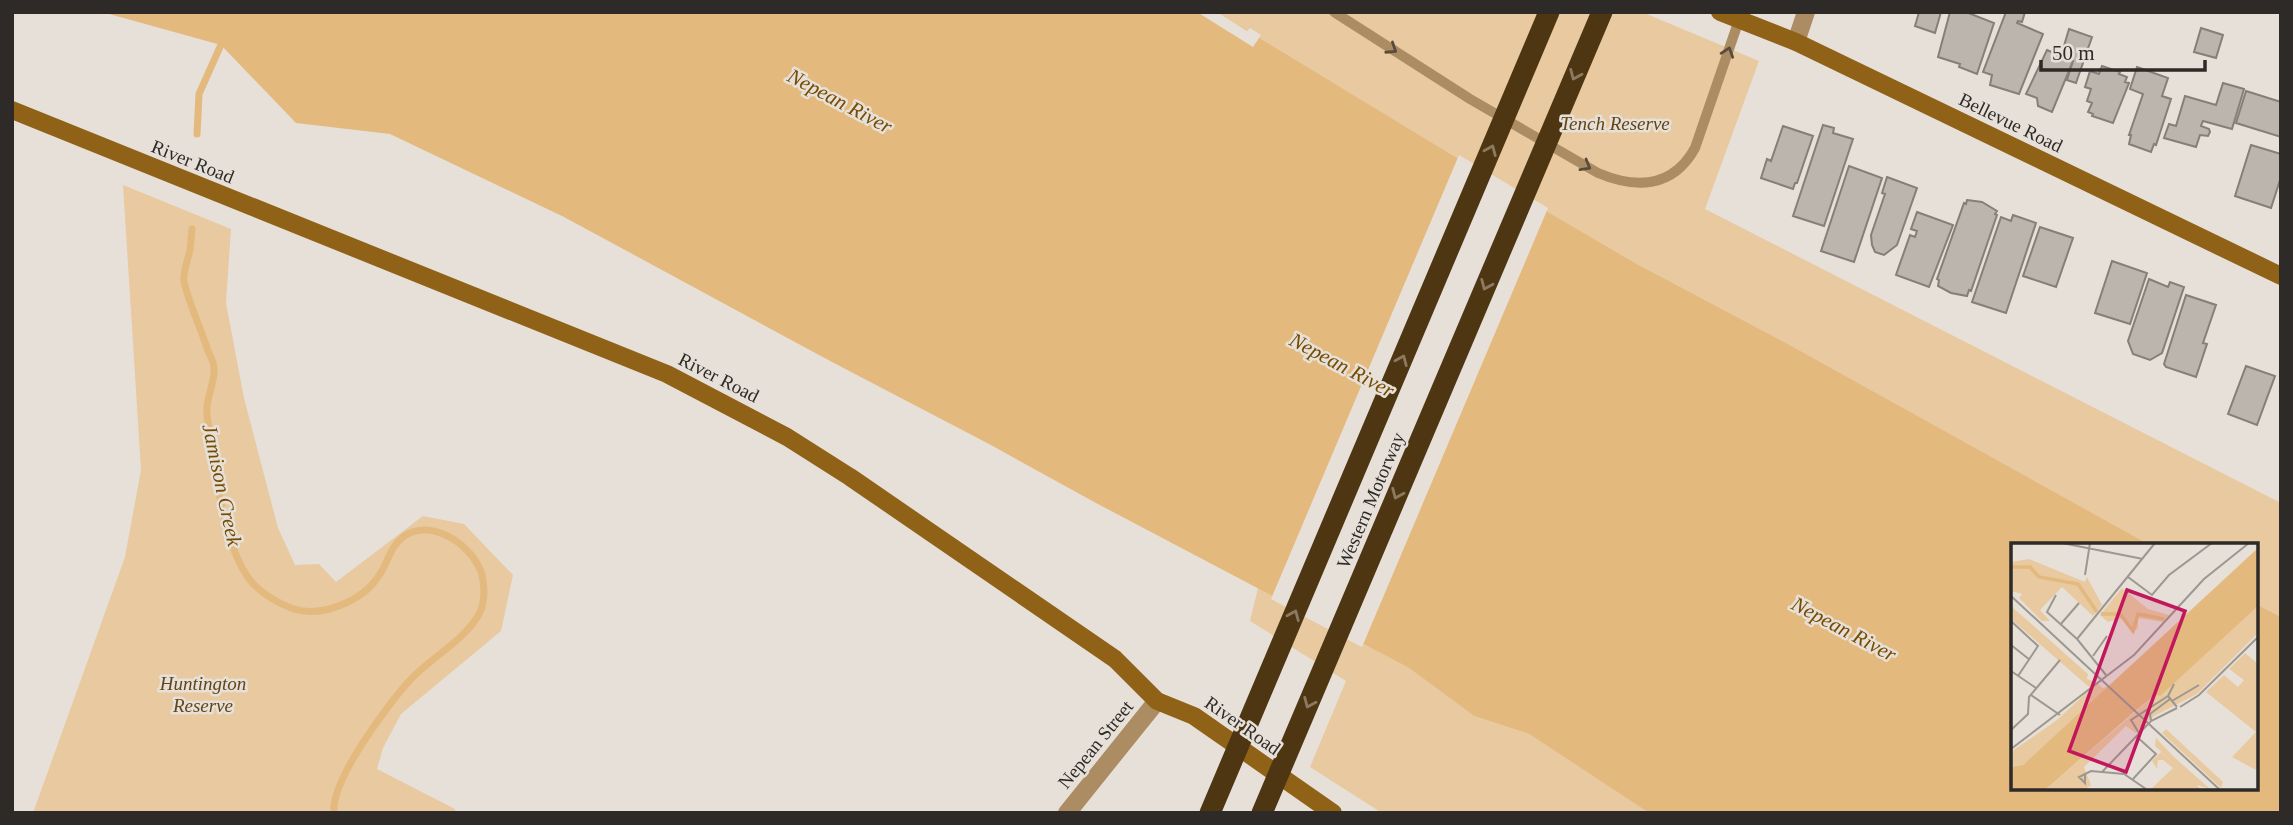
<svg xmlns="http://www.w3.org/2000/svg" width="2293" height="825" font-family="Georgia,serif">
  <rect width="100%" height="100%" fill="#e7e0d8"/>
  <path fill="#e8c9a0" d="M1217,12H1642L1759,61L1705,209L2281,503V617L2256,604V545H2150L1788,344L1637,264L1500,184Z
    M123,185L231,229L226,303L244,398L278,528L295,565L319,564L336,582L423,516L464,524L513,575L501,631L401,714L383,748L377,769L455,809L456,813H33L125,557L141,470Z
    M1258,588L1409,668L1474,716L1529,734L1649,813H1382L1310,767L1346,681L1250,621Z"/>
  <path fill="#e4b97e" d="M102,12H1217L1500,184L1637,264L1788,344L2150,545H2013V788H2256V604L2281,617V813H1649L1529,734L1474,716L1409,668L1096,503L989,444L832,362L564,217L390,134L296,123L221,45Z"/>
  <path fill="#e7e0d8" d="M1197,12H1217L1247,31L1250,28L1261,35L1253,47Z
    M1459,155L1548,208L1362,647L1271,599Z"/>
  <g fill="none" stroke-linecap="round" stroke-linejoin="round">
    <path stroke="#e4b97e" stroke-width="7" d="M197,134L199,94L224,38
      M192,229C191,236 191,243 190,250C188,259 183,271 184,281C187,299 202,331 208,351C211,357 215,364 214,371C214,383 208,395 207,407C206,417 209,428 211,438C216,478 225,548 250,580C259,592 279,604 294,609C321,618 362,601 378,577C388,564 389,548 403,537C431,516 474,546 482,575C485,588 485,605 478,616C462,642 433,656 412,678C390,701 330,781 334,813"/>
  </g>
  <path fill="#bbb5ad" stroke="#857f78" stroke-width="2" d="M1919,12H1941L1935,33L1915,26Z
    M1950,12H1966L1994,23L1977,74L1959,67L1960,64L1938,57Z
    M2006,12H2025L2022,22L2018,21L2017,23L2043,34L2019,94L1990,85L1992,75L1983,72Z
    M2201,28L2223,35L2216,58L2194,52Z
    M2069,29L2092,37L2076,83L2067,80L2073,61L2061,56Z
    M2047,50L2073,61L2052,112L2038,106L2037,98L2026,94Z
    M2102,66L2120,72L2119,74L2127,77L2125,82L2129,83L2113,123L2092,116L2093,114L2088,112L2092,103L2087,101L2091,89L2085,87L2090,71L2099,74Z
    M2137,67L2168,78L2162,96L2171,99L2156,145L2154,144L2151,152L2129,144L2131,135H2129L2143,94L2130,89Z
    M2223,83L2244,89L2232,129L2203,121L2201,126L2209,129L2210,132L2208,136L2200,135L2196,147L2164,138L2169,124L2176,126L2185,96L2216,105Z
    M2246,91L2281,102V137L2236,123Z
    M1823,125L1834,128L1833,133L1853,139L1824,226L1793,216Z
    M1783,126L1813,136L1797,183H1795L1793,189L1761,178L1767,159L1771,161Z
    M2251,145L2281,154V177L2271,208L2235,196Z
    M1849,166L1882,178L1854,262L1821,251Z
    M1887,177L1917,188L1897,245L1884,255L1875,252L1872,245L1871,235L1885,194L1882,193Z
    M1967,200L1982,202L1997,211L1995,214L1997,215L1971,291L1969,290L1967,296L1951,293L1938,286L1939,280L1937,279L1964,203L1966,204Z
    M1917,212L1953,225L1929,287L1896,275L1910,235L1915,237L1917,231L1911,229Z
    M2013,215L2036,223L2006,313L1972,302L2001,217L2011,221Z
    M2040,227L2073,238L2056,287L2023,276Z
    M2112,261L2147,273L2130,324L2095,313Z
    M2149,279L2168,287L2170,282L2184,287L2162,353L2150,360L2133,354L2128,341Z
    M2186,295L2216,305L2203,343L2207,344L2196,377L2166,367L2164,364Z
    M2246,366L2275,376L2257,425L2228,414Z"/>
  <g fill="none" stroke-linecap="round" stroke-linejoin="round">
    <path stroke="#ab8c63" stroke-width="10" d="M1334,12L1470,99L1598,173C1636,189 1673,188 1695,148L1739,20"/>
    <path stroke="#ab8c63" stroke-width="18" d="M1796,42L1806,12
      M1067,813L1157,701"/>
    <path stroke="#8f6218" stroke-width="18" d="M1720,12L1796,42L2281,276
      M12,110L667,374L787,437L850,477L1115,659L1157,701L1194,716L1333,813"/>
    <path stroke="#4e3612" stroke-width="21" d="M1210,813L1549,12
      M1262,813L1602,12"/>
  </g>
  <defs><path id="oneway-chevron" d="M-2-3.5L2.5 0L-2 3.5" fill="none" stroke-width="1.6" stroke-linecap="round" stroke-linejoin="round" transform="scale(1.75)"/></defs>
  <g stroke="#594c3c">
    <use href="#oneway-chevron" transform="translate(1392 49) rotate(33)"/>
    <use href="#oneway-chevron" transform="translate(1728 52) rotate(-71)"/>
    <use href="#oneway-chevron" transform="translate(1586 166) rotate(30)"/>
  </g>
  <g stroke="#8b7a61">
    <use href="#oneway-chevron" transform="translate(1575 75) rotate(113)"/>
    <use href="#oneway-chevron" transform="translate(1491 150) rotate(-67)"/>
    <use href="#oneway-chevron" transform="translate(1486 285) rotate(113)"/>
    <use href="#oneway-chevron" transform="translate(1402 360) rotate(-67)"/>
    <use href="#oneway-chevron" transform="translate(1397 494) rotate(113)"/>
    <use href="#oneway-chevron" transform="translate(1294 615) rotate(-67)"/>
    <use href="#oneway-chevron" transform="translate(1309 703) rotate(113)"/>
  </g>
  <g text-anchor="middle" stroke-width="5" stroke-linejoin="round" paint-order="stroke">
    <g font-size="19" fill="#2d2a27" stroke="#e7e0d8">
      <text transform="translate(2011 122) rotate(26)" y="7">Bellevue Road</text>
      <text transform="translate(193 161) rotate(22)" y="7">River Road</text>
      <text transform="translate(719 377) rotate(27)" y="7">River Road</text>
      <text transform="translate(1370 500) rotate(-67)" y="7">Western Motorway</text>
      <text transform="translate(1243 725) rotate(35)" y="7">River Road</text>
      <text transform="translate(1095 744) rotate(-51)" y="7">Nepean Street</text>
    </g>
    <g font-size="19" font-style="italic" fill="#624518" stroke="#e7e0d8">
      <text x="1615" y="130">Tench Reserve</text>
      <text x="203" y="690">Huntington<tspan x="203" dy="22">Reserve</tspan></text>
    </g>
    <g font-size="21" font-style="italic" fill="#754c00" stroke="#e7e0d8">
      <text transform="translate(840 101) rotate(28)" y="7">Nepean River</text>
      <text transform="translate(1342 365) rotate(28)" y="7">Nepean River</text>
      <text transform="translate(222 485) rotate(78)" y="7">Jamison Creek</text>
      <text transform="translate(1844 629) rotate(28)" y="7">Nepean River</text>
    </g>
  </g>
  <g transform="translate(2011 543)">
    <rect width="247" height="247" fill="#e7e0d8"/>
    <path d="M18,16L74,39L76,34L91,62L82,73L51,44L29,67L39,78H31L8,55L11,51L0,48V19ZM111,45L137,66L158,72L152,79L127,75V85L121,90L111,75L97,79L89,72ZM0,63L77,131L76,136L85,139L78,144L0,76ZM247,63V90L186,151L143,173L125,190L115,183L73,224L80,242L75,246H35ZM234,110L247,121V228L221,214L245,189L195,149L213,132L227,144L233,137L218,126ZM86,140L92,145L101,142L12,222L0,224V209L46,177ZM155,186L212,239L210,245L151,190ZM145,195L163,214L199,246L186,242L189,246H140L162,225L152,217H147L146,226L141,218L150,209L177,234L144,203Z" fill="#e8c9a0"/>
    <path d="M247,5V63L149,153L145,151L123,169L35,246H0V224L12,222Z" fill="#e4b97e"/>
    <path fill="none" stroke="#e4b97e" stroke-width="3.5" d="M0,24H19L28,34L67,41L86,69M90,71H109L122,88L127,71L153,76"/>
    <path fill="none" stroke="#9d9791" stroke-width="2" d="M51,0L132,16M74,32L79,0M117,34L141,52L158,32L201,0M45,52L36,69L66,96M0,53L208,246M0,78L27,103L7,133M49,82L68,60M0,102L19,117M82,113L96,93M0,128L25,145M95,132L66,96L144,0M163,141L157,153L166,164M20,152L49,172M161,158L188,142M169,164L188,152L247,94M140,178L139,171L159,156M0,187L17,171L18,154L49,117M128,190L120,177L157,153M0,206L123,112L193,36L238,0M91,229L140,178L166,165M74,231V240L68,234L80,228L113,231L135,246M122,236L145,211L125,193"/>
    <path fill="#c2185b" fill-opacity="0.15" stroke="#c2185b" stroke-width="3.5" d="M116,47L174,68L115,229L58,208Z"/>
    <rect width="247" height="247" fill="none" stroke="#2d2a27" stroke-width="3.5"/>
  </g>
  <rect width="2293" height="825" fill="none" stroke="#2d2a27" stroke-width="28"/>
  <path d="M2041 60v10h164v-10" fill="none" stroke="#2d2a27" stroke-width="3.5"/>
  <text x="2052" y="60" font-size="21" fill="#2d2a27" stroke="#e7e0d8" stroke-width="5" paint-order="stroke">50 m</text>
</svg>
